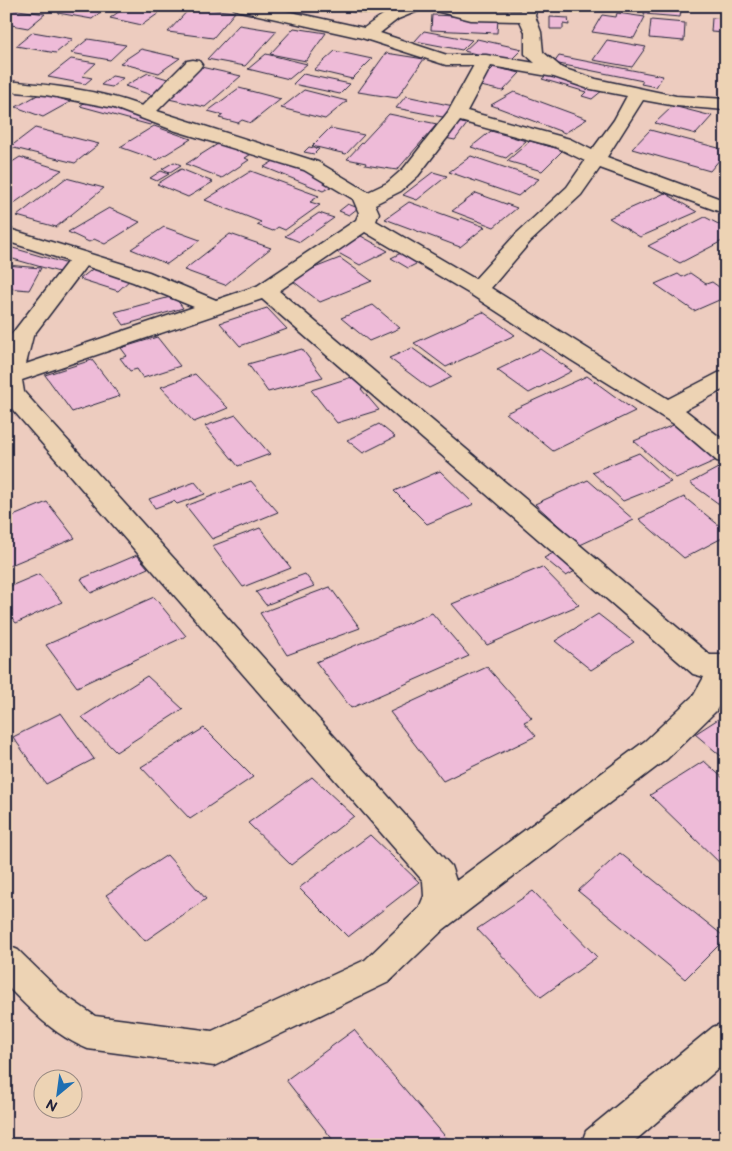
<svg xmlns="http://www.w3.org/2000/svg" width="732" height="1151" font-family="'Balsamiq Sans',sans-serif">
  <rect width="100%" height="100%" fill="#edccbf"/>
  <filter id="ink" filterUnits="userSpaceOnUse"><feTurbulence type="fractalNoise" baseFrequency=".02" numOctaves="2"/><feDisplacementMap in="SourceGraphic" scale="10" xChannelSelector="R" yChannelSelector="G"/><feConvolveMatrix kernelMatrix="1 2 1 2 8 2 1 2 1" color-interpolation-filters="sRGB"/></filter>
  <g filter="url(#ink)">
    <path fill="#eebbd8" stroke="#22223b" d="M66,6H108L92,19L58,13Z
      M127,6L159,13L142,25L110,18Z
      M341,6H374L369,14L338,10Z
      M480,6H513V11L480,10Z
      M645,6H682L680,17L644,14Z
      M191,7L235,12L213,38L168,32Z
      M12,9L45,14L28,28L6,24V14Z
      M617,13L645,17L634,38L592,32L602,15L616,17Z
      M432,15L498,18L497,33L431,30Z
      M550,17L568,18L569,25L563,24V29H550Z
      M712,18L726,19V33L711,32Z
      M651,20L685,23L684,41L649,38Z
      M239,25L277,31L245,66L207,59Z
      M294,28L326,33L306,61L270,54Z
      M424,31L472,40L462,50L415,41Z
      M33,32L73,39L56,53L16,46Z
      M88,39L126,45L110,60L71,53Z
      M477,39L522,49L509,62L464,51Z
      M607,40L646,47L632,67L593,60Z
      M141,49L180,58L159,73L120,63Z
      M335,51L372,59L352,79L314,70Z
      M386,53L424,59L397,98L358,92Z
      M266,54L307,64L289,79L248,69Z
      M559,56L663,76L656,87L641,84L643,81L554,63Z
      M71,59L96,63L82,76L92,78L85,84L48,77Z
      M201,67L241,76L205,107L164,98Z
      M494,67L520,73L503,91L476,85Z
      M148,73L174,81L151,95L125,86Z
      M303,74L350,84L340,94L293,84Z
      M548,74L603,90L592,99L582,96L586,92L542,79Z
      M112,76L123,78L112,87L101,85Z
      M239,88L281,99L251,123L242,120L238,123L219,118L223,115L208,111Z
      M304,90L347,101L325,119L281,108Z
      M43,92L70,102L43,117L16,107Z
      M514,92L587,119L565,133L491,105Z
      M406,96L458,107L448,118L396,108Z
      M88,100L159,119L150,125L80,106Z
      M673,106L712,116L696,134L655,123Z
      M389,114L437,124L397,170L365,165L366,163L347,159Z
      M452,121L467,124L455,140L440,137Z
      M154,126L191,139L157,160L120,147Z
      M35,128L99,144L75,163L10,147Z
      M330,128L364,135L346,154L312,146Z
      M650,130L726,150V152L710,171L632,149Z
      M491,131L526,141L506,158L471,147Z
      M530,141L563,150L542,171L507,161Z
      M221,142L253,153L245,158L249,160L222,178L186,164Z
      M309,147L319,149L314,154L304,152Z
      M471,156L539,179L518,196L449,172Z
      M20,157L62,170L7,208L6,166Z
      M277,159L336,184L323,191L264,167Z
      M174,162L181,165L170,172L162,169Z
      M181,169L213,182L188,197L157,184Z
      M161,171L169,174L157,181L150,178Z
      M251,171L319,196L310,202L320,205L285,230L278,227L273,231L257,225L261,222L205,200Z
      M433,172L447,176L417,200L403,195Z
      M66,178L104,188L56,227L17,216Z
      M476,193L517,208L494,227L452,211Z
      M665,193L697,212L640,237L609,218Z
      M409,202L459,220L461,218L485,227L460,247L385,219Z
      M348,204L358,208L349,215L339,211Z
      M109,208L140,222L105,244L94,239L89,242L68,232Z
      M319,213L334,218L300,242L285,236Z
      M705,217L726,228V239L680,263L648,246Z
      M164,227L200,240L167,264L131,249Z
      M230,234L271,248L225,285L184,270Z
      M361,236L388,251L360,265L333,250Z
      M6,246L68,264L59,272L6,257Z
      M401,253L418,263L408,268L391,258Z
      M340,258L372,281L320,302L289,278Z
      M6,265L41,268L29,290L6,288Z
      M95,267L132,278L118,291L80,279Z
      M690,273L706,284L712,282L726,292V297L694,311L655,284L678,274L682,277Z
      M174,296L183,308L124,325L115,312Z
      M373,305L400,328L369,341L341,318Z
      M267,308L287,329L240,346L220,323Z
      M483,312L515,335L446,367L414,343Z
      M157,337L180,366L143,378L137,369L130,371L120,358L127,356L121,348Z
      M412,348L452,377L429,388L389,358Z
      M302,349L323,377L268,392L248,364Z
      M540,349L572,371L529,393L497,370Z
      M92,360L120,396L72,412L45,375Z
      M195,374L228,408L194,422L161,387Z
      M355,376L366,388L361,389L379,410L337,423L311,390Z
      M587,376L635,411L553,451L506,413Z
      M236,415L270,454L238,466L205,426Z
      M379,424L395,437L363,453L347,440Z
      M676,424L719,459L676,478L634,441Z
      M639,453L671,482L623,501L592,472Z
      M718,468L726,474V509L690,483Z
      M440,471L474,504L427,524L394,491Z
      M588,480L634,520L580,545L535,504Z
      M251,481L278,512L212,539L186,506Z
      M195,482L205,494L177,504L174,501L155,508L149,499Z
      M684,497L726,531V536L684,558L639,519Z
      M47,502L75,538L6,567V519Z
      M260,528L291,568L243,587L212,546Z
      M557,551L579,569L566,576L544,558Z
      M137,555L148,568L91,593L81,579Z
      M542,567L579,605L487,645L452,604Z
      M39,574L62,602L16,623L6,611V588Z
      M305,574L314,586L266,605L256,592Z
      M330,587L360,628L287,655L260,613Z
      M154,597L186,636L77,687L46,645Z
      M432,613L469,656L351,708L316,662Z
      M598,614L634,642L591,670L555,641Z
      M487,667L532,718L524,722L536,736L443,781L390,712Z
      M147,676L183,709L116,752L82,717Z
      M61,713L94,759L46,784L13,737Z
      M726,714V753L721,756L695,734Z
      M204,728L253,777L190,819L141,767Z
      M704,761L726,781V869L650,795Z
      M312,777L354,816L291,865L248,823Z
      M370,835L419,882L348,937L299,888Z
      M620,853L726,938L685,979L578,891Z
      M167,855L206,899L145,941L106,895Z
      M533,891L597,957L541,997L477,929Z
      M354,1030L450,1142L447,1145H337L286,1080Z
      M229,1136L235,1145H217Z"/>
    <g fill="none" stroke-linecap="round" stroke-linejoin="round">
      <g stroke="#22223b" stroke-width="3">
        <path id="minor" d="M232,6H264L364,28C389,10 393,6 425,6L423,9L398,19L380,33L447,55H486L535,63L525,54V32L520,21L471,20L428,9L426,6H455L471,10L520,11L521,6H537L535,16L541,32L543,52L562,68L596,79L676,96L726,99V110L676,106L643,100L607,157L726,201V214L600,168L581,195L530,242L491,288L668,399L718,373L726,371V388L685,410L726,442V463L717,461L674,424L571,360L470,294L365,232L279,291L710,655H726V692L716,711L667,759L444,929L389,982L214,1066L88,1049C55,1036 30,1010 6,985V945L18,950L63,994L95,1016L212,1031L365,960L419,908L424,896L423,881L6,402V350L11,335L68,261L6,241V228L149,272L216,300L257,286L356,220L359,213L353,199L304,170L173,130L114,108L46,95L6,91V81C51,85 99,90 142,106L187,61L193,60L199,61L202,65L199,69L157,111L318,162L368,192L387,183L404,168L448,112L474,65H446L362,38L240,11L234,9ZM491,66L554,77L586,88L627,96L614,120L592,150L570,139L467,111ZM460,121L556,147L585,161L567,187L516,234L475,279L376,221L379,213L375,204L401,191L418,176ZM86,266L133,282L194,307L26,364L33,336ZM262,299L693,674L704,677L694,695L645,741L456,881L451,866L24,392L22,380Z
          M726,1022V1062L630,1145H581L586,1131L713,1027Z"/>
      </g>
      <use href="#minor" fill="#edd3b4" fill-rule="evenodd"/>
    </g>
  </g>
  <rect width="732" height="1151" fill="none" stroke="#edd3b4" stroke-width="25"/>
  <rect x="12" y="12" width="707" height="1126" fill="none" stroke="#22223b" stroke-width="2" filter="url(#ink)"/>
  <g transform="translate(58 1094) rotate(209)"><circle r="24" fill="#edd3b4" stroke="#9c8c84"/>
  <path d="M0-4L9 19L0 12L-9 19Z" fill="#1f6fb2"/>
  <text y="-8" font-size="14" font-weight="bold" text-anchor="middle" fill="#22223b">N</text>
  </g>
</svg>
